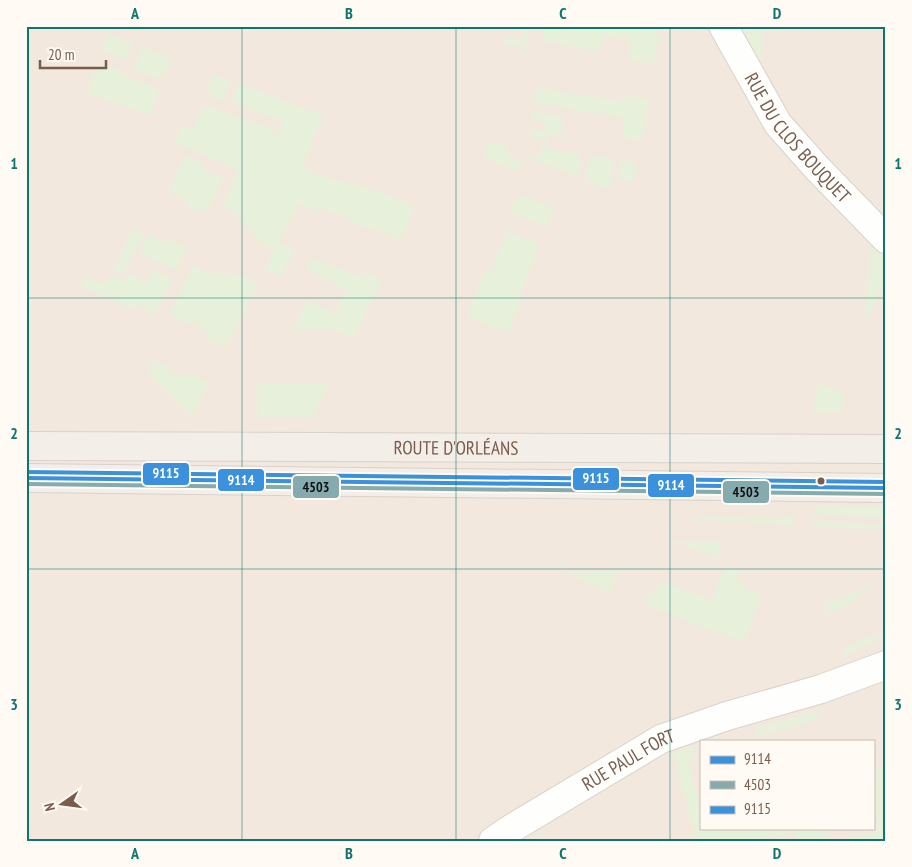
<svg xmlns="http://www.w3.org/2000/svg" width="912" height="867" font-family="'PT Sans Narrow',sans-serif">
  <rect width="100%" height="100%" fill="#f9f5f0"/>
  <path fill="#f2e8de" fill-rule="evenodd" d="M26,26H886V841H26ZM701,741H873V828H701Z"/>
  <path fill="#e7f0db" d="M524,26H529V29L525,53L521,52V46L502,44L504,37L522,39Z
    M545,26H597L607,28V26H650L654,34L656,32L661,41L657,44L654,64L627,60L630,44L627,39L603,36L600,51L542,42Z
    M741,26H751V32L765,33L759,61Z
    M108,34L133,43L126,60L102,51Z
    M143,47L171,58L165,76L160,74L158,78L134,70Z
    M103,64L123,71L122,75L123,76L156,87L155,90L159,91L151,115L87,94L97,66L101,67Z
    M213,74L231,81L224,100L211,97L212,93L207,91Z
    M238,83L323,116L302,167L321,176L367,188L415,206L401,240L389,236V233L371,227L370,229L349,222L350,219L321,209L320,211L298,204L279,242L295,249L281,277L265,269L275,249L255,240L258,235L250,231L252,228L240,222L242,217L223,207L238,170L174,142L182,126L194,130L202,106L207,108L208,106L275,130L274,134L278,136L284,119L280,118L279,120L231,102Z
    M536,88L622,101L623,96L649,100L642,141L622,138L624,118L534,103Z
    M533,112L563,117L561,136L547,135L545,149L581,154L579,177L527,157L526,154L540,156L543,140L529,137L530,129L545,131L546,123L531,120Z
    M487,142L507,145C508,156 512,159 522,163L518,171L484,158Z
    M185,155L204,164L202,169L223,178L210,207L208,206L204,214L185,205L187,201L169,192Z
    M590,155L615,159L609,189L585,180Z
    M621,160L637,162L634,182L618,179Z
    M517,194L554,208L547,227L510,212Z
    M133,228L144,233L123,274L113,270Z
    M507,231L540,244L527,277L510,332L467,317L483,273L493,269Z
    M149,234L166,242L168,239L187,248L177,270L139,253Z
    M871,243L886,257V281L864,326Z
    M310,258L365,278L366,273L382,279L353,339L334,330L294,329L306,301L335,313L346,290L306,268Z
    M193,266L214,275L216,271L227,277L229,273L237,277L238,274L258,284L226,348L207,339L209,334L202,331L203,327L192,321L190,325L169,315Z
    M153,270L173,279L155,314L137,305L134,310L81,286L87,277L105,286L111,275L125,281L129,274L147,283Z
    M154,360L170,367L168,371L179,376L182,373L189,376L190,373L209,383L192,416L148,374Z
    M256,383H330L312,418L258,417Z
    M819,384L844,393L842,412L812,413Z
    M818,506L886,507V518L813,514V511Z
    M700,516L766,518L793,517L794,525L690,519Z
    M813,521L886,525V530L813,526Z
    M669,541H721L718,558L681,544H669Z
    M725,565L740,572L737,580L746,583L744,588L760,594V600L744,642L645,605L648,596L653,597L658,584H669L681,589L712,600Z
    M618,570L610,592L566,574Z
    M870,585L871,589L857,596L858,599L825,616V601L839,600Z
    M875,633L877,637L886,633V636L844,656L842,650Z
    M816,711L818,720L758,736L756,727Z
    M694,746L696,758L689,760L699,806H701V828H828L831,841H796L794,832L755,841H696L673,752Z
    M873,764L875,769L886,766V841H839L879,831L873,807Z"/>
  <g fill="none" stroke-linecap="round" stroke-linejoin="round">
    <g stroke="#d9d2cb" stroke-width="30">
      <g id="secondary">
        <path id="s1" d="M723,26L778,124L817,168L886,239"/>
        <path id="s2" d="M493,841L514,827L661,739L727,716L821,689L886,665"/>
      </g>
    </g>
    <g stroke="#dad1cc" stroke-width="30">
      <g id="primary">
        <path id="s3" d="M26,446L886,449"/>
        <path d="M26,478L886,488"/>
      </g>
    </g>
    <use href="#secondary" stroke="#fefefd" stroke-width="28"/>
    <use href="#primary" stroke="#f3eee8" stroke-width="28"/>
    <g stroke="#fffaf3" stroke-width="8">
      <path id="bus-1" d="M26,478L886,488"/>
    </g>
    <g stroke="#fffaf3" stroke-width="8">
      <path id="bus-2" d="M26,484L886,494"/>
    </g>
    <g stroke="#fffaf3" stroke-width="8">
      <path id="bus-3" d="M26,472L886,482"/>
    </g>
    <use href="#bus-1" stroke="#3c91dc" stroke-width="4"/>
    <use href="#bus-2" stroke="#86abae" stroke-width="4"/>
    <use href="#bus-3" stroke="#3c91dc" stroke-width="4"/>
  </g>
  <path fill="none" stroke="#0f766e" stroke-width="1" stroke-opacity="0.55" d="M242,26V841M456,26V841M670,26V841M26,298H886M26,569H886"/>
  <circle fill="#7a5c4d" stroke="#fffaf3" stroke-width="2" cx="821" cy="481" r="4.5"/>
  <g text-anchor="middle" stroke-width="5" stroke-linejoin="round" paint-order="stroke">
    <g font-size="19" fill="#7a5c4d" stroke="#fffaf3">
      <text dy="7" stroke="none"><textPath href="#s1" startOffset="135">RUE DU CLOS BOUQUET</textPath></text>
      <text dy="7" stroke="none"><textPath href="#s3" startOffset="430">ROUTE D'ORLÉANS</textPath></text>
      <text dy="7" stroke="none"><textPath href="#s2" startOffset="158">RUE PAUL FORT</textPath></text>
    </g>
  </g>
  <g stroke="#fffaf3" stroke-width="2">
    <rect x="142" y="462" width="48" height="24" rx="5" fill="#3c91dc"/>
    <rect x="572" y="467" width="48" height="24" rx="5" fill="#3c91dc"/>
    <rect x="217" y="468" width="48" height="24" rx="5" fill="#3c91dc"/>
    <rect x="647" y="473" width="48" height="25" rx="5" fill="#3c91dc"/>
    <rect x="292" y="475" width="48" height="24" rx="5" fill="#86abae"/>
    <rect x="722" y="480" width="48" height="24" rx="5" fill="#86abae"/>
  </g>
  <g font-size="14" text-anchor="middle" font-weight="bold" fill="#fff">
    <text x="166" y="478">9115</text>
    <text x="596" y="483">9115</text>
    <text x="241" y="485">9114</text>
    <text x="671" y="490">9114</text>
  </g>
  <g font-size="14" text-anchor="middle" font-weight="bold" fill="#111">
    <text x="316" y="492">4503</text>
    <text x="746" y="497">4503</text>
  </g>
  <rect width="912" height="867" fill="none" stroke="#fffaf3" stroke-width="55"/>
  <rect x="700" y="740" width="175" height="90" fill="#fffaf3" stroke="#cabbb1"/>
  <rect x="710" y="756" width="25" height="8" fill="#3c91dc" stroke="#cabbb1"/>
  <text x="744" y="764" font-size="15" fill="#7a5c4d">9114</text>
  <rect x="710" y="781" width="25" height="8" fill="#86abae" stroke="#cabbb1"/>
  <text x="744" y="790" font-size="15" fill="#7a5c4d">4503</text>
  <rect x="710" y="806" width="25" height="8" fill="#3c91dc" stroke="#cabbb1"/>
  <text x="744" y="814" font-size="15" fill="#7a5c4d">9115</text>
  <g transform="translate(62 804) rotate(256)" stroke="#fffaf3" stroke-width="4" paint-order="stroke">
  <path d="M0-4L9 19L0 12L-9 19Z" fill="#7a5c4d"/>
  <text y="-8" font-size="14" font-weight="bold" text-anchor="middle" fill="#7a5c4d">N</text>
  </g>
  <path d="M40 60v8h66v-8" fill="none" stroke="#7a5c4d" stroke-width="2.5"/>
  <text x="48" y="60" font-size="15" fill="#7a5c4d" stroke="#fffaf3" stroke-width="4" paint-order="stroke">20 m</text>
  <rect x="28" y="28" width="856" height="812" fill="none" stroke="#0f766e" stroke-width="2"/>
  <g font-size="16" text-anchor="middle" font-weight="bold" fill="#0f766e">
    <text x="135" y="19">A</text>
    <text x="349" y="19">B</text>
    <text x="563" y="19">C</text>
    <text x="777" y="19">D</text>
    <text x="14" y="169">1</text>
    <text x="898" y="169">1</text>
    <text x="14" y="439">2</text>
    <text x="898" y="439">2</text>
    <text x="14" y="710">3</text>
    <text x="898" y="710">3</text>
    <text x="135" y="859">A</text>
    <text x="349" y="859">B</text>
    <text x="563" y="859">C</text>
    <text x="777" y="859">D</text>
  </g>
</svg>
